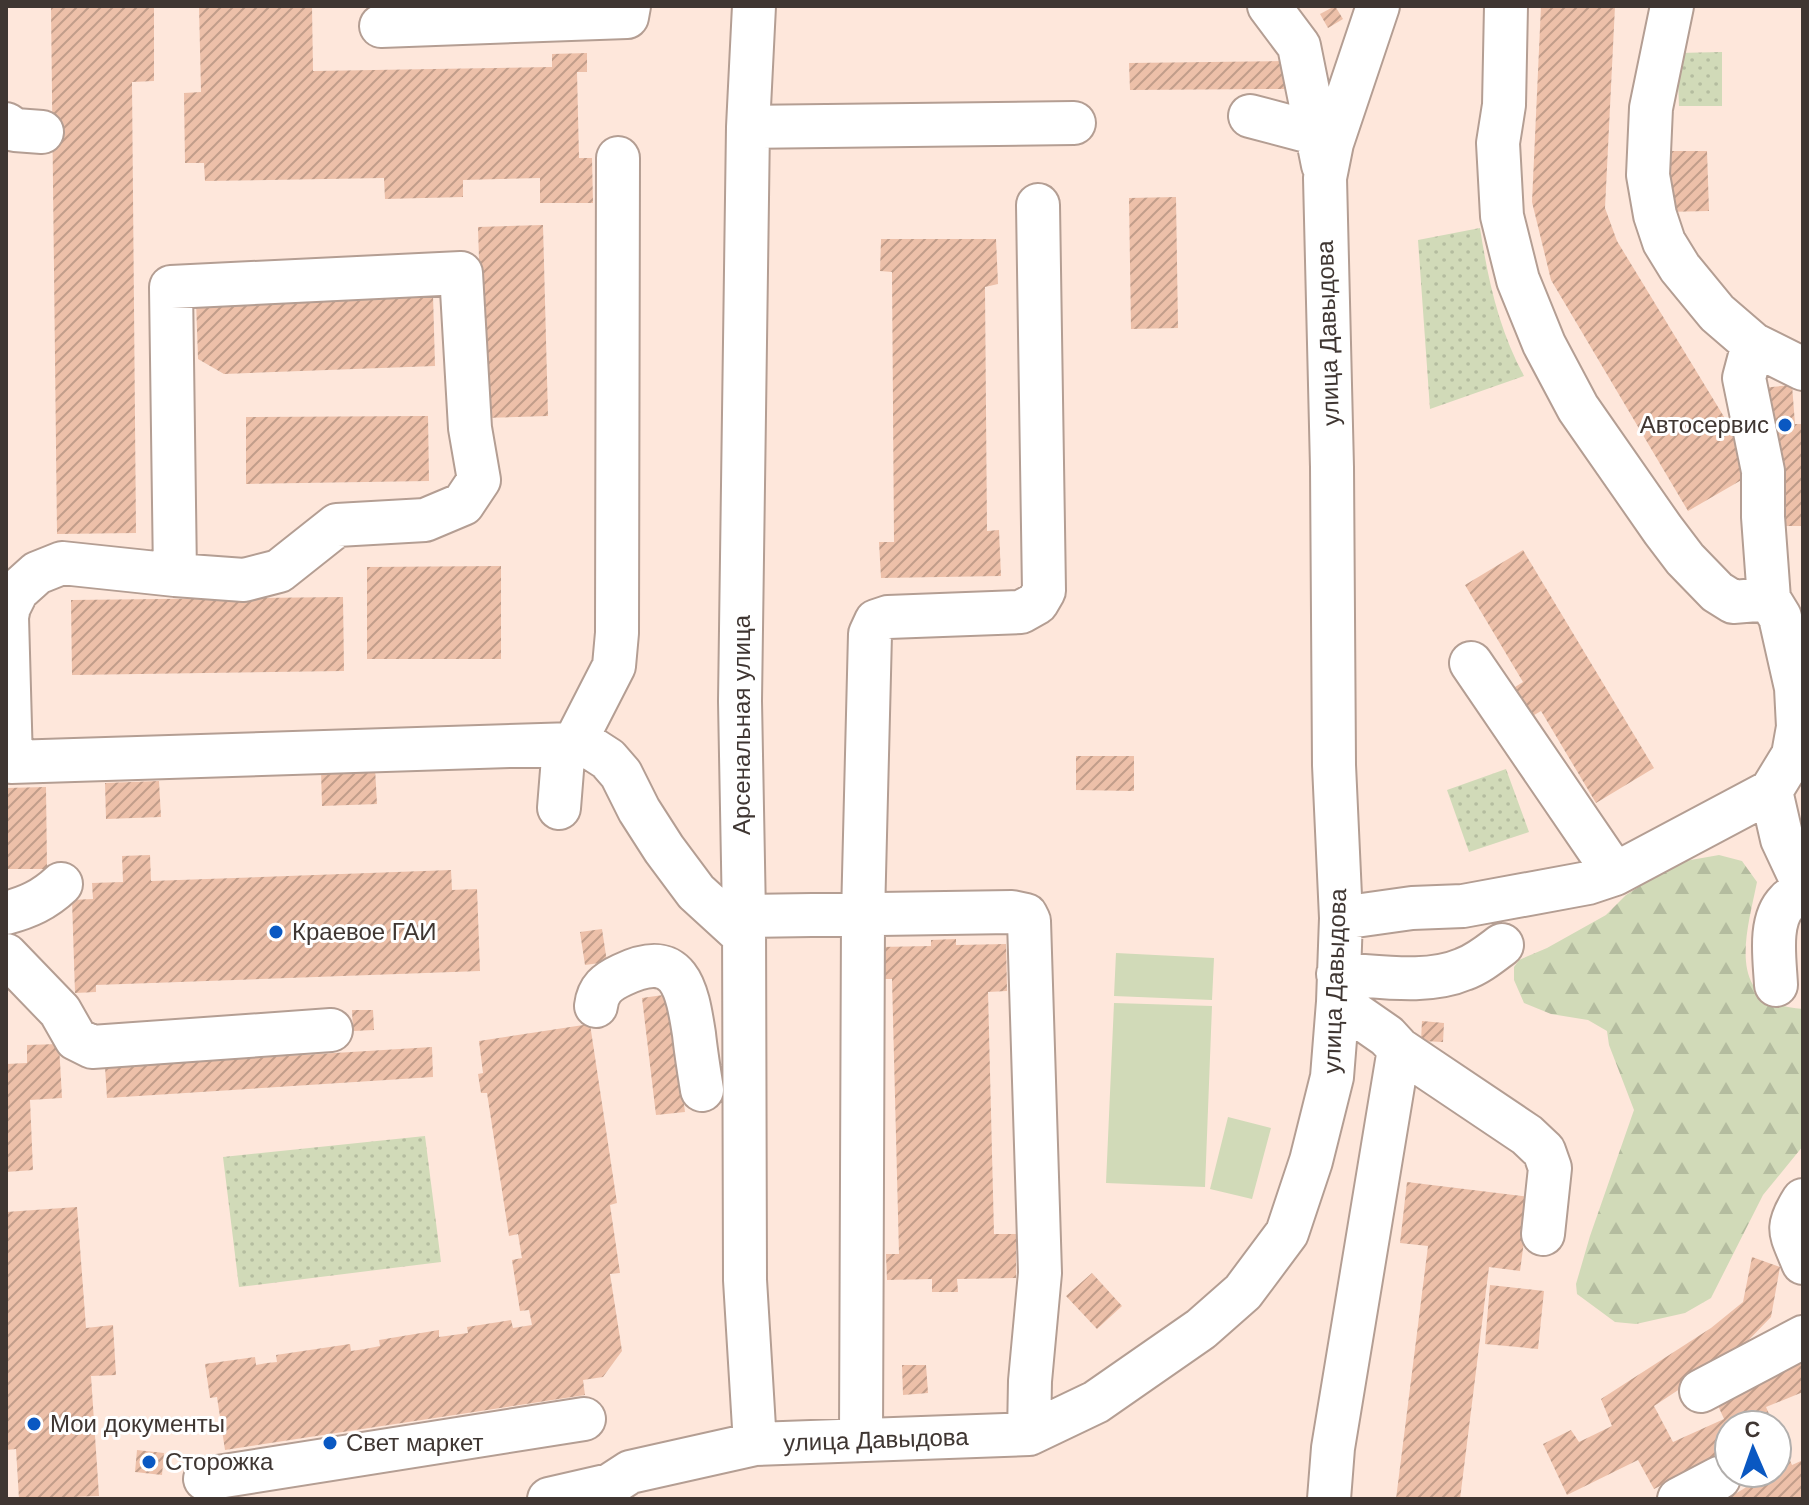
<svg xmlns="http://www.w3.org/2000/svg" width="1809" height="1505" font-family="Helvetica,sans-serif">
  <defs>
    <pattern id="grass-dots" width="8" height="8" patternUnits="userSpaceOnUse" patternTransform="scale(2)"><rect width="8" height="8" fill="#d1dab8"/><path d="M2 2h.1M6 6h.1" fill="none" stroke="#b4bc9f" stroke-width="1.8" stroke-linecap="round"/></pattern>
    <pattern id="forest-firs" width="22" height="20" patternUnits="userSpaceOnUse" patternTransform="scale(2)"><rect width="22" height="20" fill="#d1dab8"/><path d="M5 1l3.5 6h-7zM16 11l3.5 6h-7z" fill="#b4bc9f"/></pattern>
    <pattern id="building-hatch" width="6" height="6" patternUnits="userSpaceOnUse" patternTransform="scale(2)"><rect width="6" height="6" fill="#edc0a9"/><path d="M-1 1l2-2M0 6l6-6M5 7l2-2" fill="none" stroke="#c19d8a"/></pattern>
  </defs>
  <rect width="100%" height="100%" fill="#fee7db"/>
  <path fill="url(#grass-dots)" d="M1722,52V106H1679L1677,53Z
    M1480,228C1488,280 1499,330 1524,376L1430,409L1418,240Z
    M1506,769L1529,832L1469,852L1447,790Z
    M425,1136L441,1262L239,1287L223,1157Z"/>
  <path fill="url(#forest-firs)" d="M1719,855L1742,861L1757,882C1746,936 1724,1004 1803,1009V1146L1763,1195L1711,1298L1685,1313L1636,1324L1615,1322L1577,1294L1576,1284L1590,1236L1634,1110L1609,1045L1607,1031L1588,1020L1551,1014L1524,1003L1514,980V967L1519,960L1547,948L1606,915L1626,895L1659,874L1685,861Z"/>
  <path fill="#d1dab8" d="M1116,953L1214,958L1212,1000L1114,996Z
    M1114,1003L1212,1006L1205,1187L1106,1183Z
    M1228,1117L1271,1128L1252,1199L1210,1189Z"/>
  <path fill="url(#building-hatch)" d="M51,6H154V81L132,82L136,533L57,534Z
    M199,6H312L313,71L552,67V54L587,53V72H577L579,158H592L593,203H540V178L463,180V197L385,199L384,178L205,181L204,163H185L184,93L201,92Z
    M1335,6L1343,19L1328,28L1320,14Z
    M1541,6H1615L1605,208L1617,241L1757,471L1688,511L1551,280L1532,202Z
    M1284,61V89L1130,90L1129,63Z
    M1663,151H1707L1709,211L1665,212Z
    M1176,197L1178,328L1131,329L1129,198Z
    M543,225L548,416L484,418L478,227Z
    M881,239H996L998,284L985,287L987,531L999,530L1001,576L881,578L879,542H894L892,272L880,271Z
    M433,295L435,366L224,374L198,359L196,300Z
    M1792,385L1795,424H1803V526H1773L1761,388Z
    M428,416L429,481L246,484V417Z
    M1523,550L1654,768L1596,803L1541,711L1524,721L1507,692L1523,682L1465,585Z
    M501,566V659H367V567Z
    M343,597L344,671L72,675L71,600Z
    M1076,756H1134V791L1076,790Z
    M375,768L377,804L322,806L321,770Z
    M159,781L161,817L106,819L105,783Z
    M46,787L47,869H6V788Z
    M150,855L151,881L451,870L452,890L477,889L480,971L96,985V992L75,993L72,900L93,899L92,883L123,882L122,856Z
    M602,929L607,962L585,965L580,932Z
    M956,939V945L1006,944L1007,991L988,992L994,1234H1016V1278L957,1279L958,1292H932V1279L887,1280L886,1254H899L892,979H881L880,947L931,946V940Z
    M670,994L685,1112L656,1115L642,998Z
    M352,1010H373L374,1030L353,1031Z
    M1422,1021L1444,1023L1443,1042L1421,1041Z
    M590,1024L617,1203L610,1205L620,1273L610,1274L622,1351L603,1377L583,1380L585,1395L225,1450L217,1397L210,1398L205,1364L255,1357L256,1365L267,1363L277,1362L276,1355L350,1344L351,1351L365,1349L380,1346L379,1340L439,1330V1337L468,1333L467,1327L511,1320L513,1328L532,1325L529,1310L520,1311L512,1260L522,1258L518,1234L509,1236L487,1093H481L478,1074L483,1073L479,1041Z
    M59,1044L62,1098L30,1100L33,1170L6,1172V1064L27,1063V1045Z
    M432,1047L433,1077L107,1098L105,1067Z
    M1407,1182L1530,1197L1520,1271L1489,1267L1460,1499H1396L1428,1246L1400,1243Z
    M77,1207L86,1328L113,1325L116,1375L91,1376L99,1496L19,1499L16,1449L6,1450V1212Z
    M1752,1257L1780,1267L1771,1317L1739,1350L1654,1406L1673,1442L1724,1419L1712,1392L1803,1354V1392L1766,1407L1774,1425H1729V1452L1654,1489L1638,1460L1567,1495L1543,1444L1571,1430L1579,1442L1612,1426L1601,1399L1711,1328L1743,1302Z
    M1092,1273L1122,1306L1097,1329L1066,1296Z
    M1490,1285L1544,1291L1538,1349L1485,1344Z
    M902,1365H926L928,1393L903,1395Z
    M1777,1431L1792,1465L1803,1460V1499H1727L1753,1483L1748,1473H1777Z
    M137,1450L164,1453L162,1475L135,1472Z"/>
  <g fill="none" stroke-linecap="round" stroke-linejoin="round">
    <g stroke="#b49e93" stroke-width="46">
      <path id="minor" d="M754,6L748,127L740,701L744,916L745,1280L755,1444
        M1269,6L1299,46L1323,165
        M1506,6L1504,105L1498,143L1502,216L1518,280L1544,344L1578,408L1663,530L1685,559L1717,592L1733,602L1769,599
        M1672,6L1651,108L1648,175L1655,215L1664,242L1680,268L1717,313L1753,344L1803,369
        M381,26L627,17L629,6
        M1250,116L1318,134
        M6,124L15,130L42,132
        M748,127L1074,123
        M175,575L171,287L461,273L470,428L479,480L463,504L425,520L337,525L279,571L244,580L175,575L62,563L37,573L17,591L9,607L7,617L11,762L574,744L591,748L608,759L621,774L639,810L664,849L696,892L743,935
        M1471,663L1615,874
        M1771,791L1782,839L1803,884
        M559,808L563,758L574,744L614,666L617,633L618,158
        M6,913C28,907 44,900 61,884
        M744,916L1012,912L1026,915L1029,921L1040,1273L1030,1381L1029,1434
        M1341,918L1412,908L1463,906L1588,883L1615,874L1771,791L1793,755L1798,727L1796,688L1780,617L1769,599L1763,517V471L1744,378L1753,344
        M6,955L60,1011L76,1039L92,1047L331,1030
        M1338,974C1378,976 1427,985 1464,969C1478,964 1490,954 1502,945
        M1776,985C1775,961 1768,921 1787,902C1791,897 1798,894 1803,891
        M1338,1002L1387,1036L1399,1049L1527,1135L1544,1151L1550,1168L1543,1234
        M596,1006C598,989 607,982 622,975C680,947 687,989 694,1034C696,1053 699,1071 702,1090
        M1803,1200C1784,1230 1791,1232 1803,1263
        M1701,1391L1803,1337
        M861,1439L863,916L870,634L876,621L888,617L1021,612L1037,603L1044,591L1038,205
        M205,1479L584,1419
        M549,1499L610,1485L630,1472L755,1444L1029,1434L1096,1402L1201,1329L1243,1292L1287,1233L1311,1161L1332,1077L1338,1002L1341,918L1334,765L1332,467L1325,178L1332,143L1378,6
        M1329,1499L1333,1448L1399,1049
        M1679,1499L1719,1478"/>
    </g>
    <use href="#minor" stroke="#fff" stroke-width="42"/>
  </g>
  <g fill="#0a58c2" stroke="#fff" stroke-width="3">
    <circle cx="1785" cy="425" r="8"/>
    <circle cx="276" cy="932" r="8"/>
    <circle cx="34" cy="1424" r="8"/>
    <circle cx="330" cy="1443" r="8"/>
    <circle cx="149" cy="1462" r="8"/>
  </g>
  <g text-anchor="middle" stroke-width="6" stroke-linejoin="round" paint-order="stroke">
    <g font-size="24" fill="#3f3632" stroke="#fff">
      <text transform="translate(1328 333) rotate(-92)" y="8">улица Давыдова</text>
      <text transform="translate(742 725) rotate(-90)" y="8">Арсенальная улица</text>
      <text transform="translate(1335 981) rotate(-88)" y="8">улица Давыдова</text>
      <text transform="translate(876 1440) rotate(-2)" y="8">улица Давыдова</text>
    </g>
    <g font-size="24" fill="#3f3632" stroke="#fff" text-anchor="start">
      <text x="1769" y="433" text-anchor="end">Автосервис</text>
      <text x="292" y="940">Краевое ГАИ</text>
      <text x="50" y="1432">Мои документы</text>
      <text x="346" y="1451">Свет маркет</text>
      <text x="165" y="1470">Сторожка</text>
    </g>
  </g>
  <rect width="1809" height="1505" fill="none" stroke="#3f3632" stroke-width="16"/>
  <g transform="translate(1753 1449) rotate(358)"><circle r="38" fill="#ffffff" stroke="#b2afad" stroke-width="2"/>
  <path d="M0-6L14 30L0 20L-14 30Z" fill="#0a58c2"/>
  <text y="-12" font-size="22" font-weight="bold" text-anchor="middle" fill="#3f3632">С</text>
  </g>
</svg>
